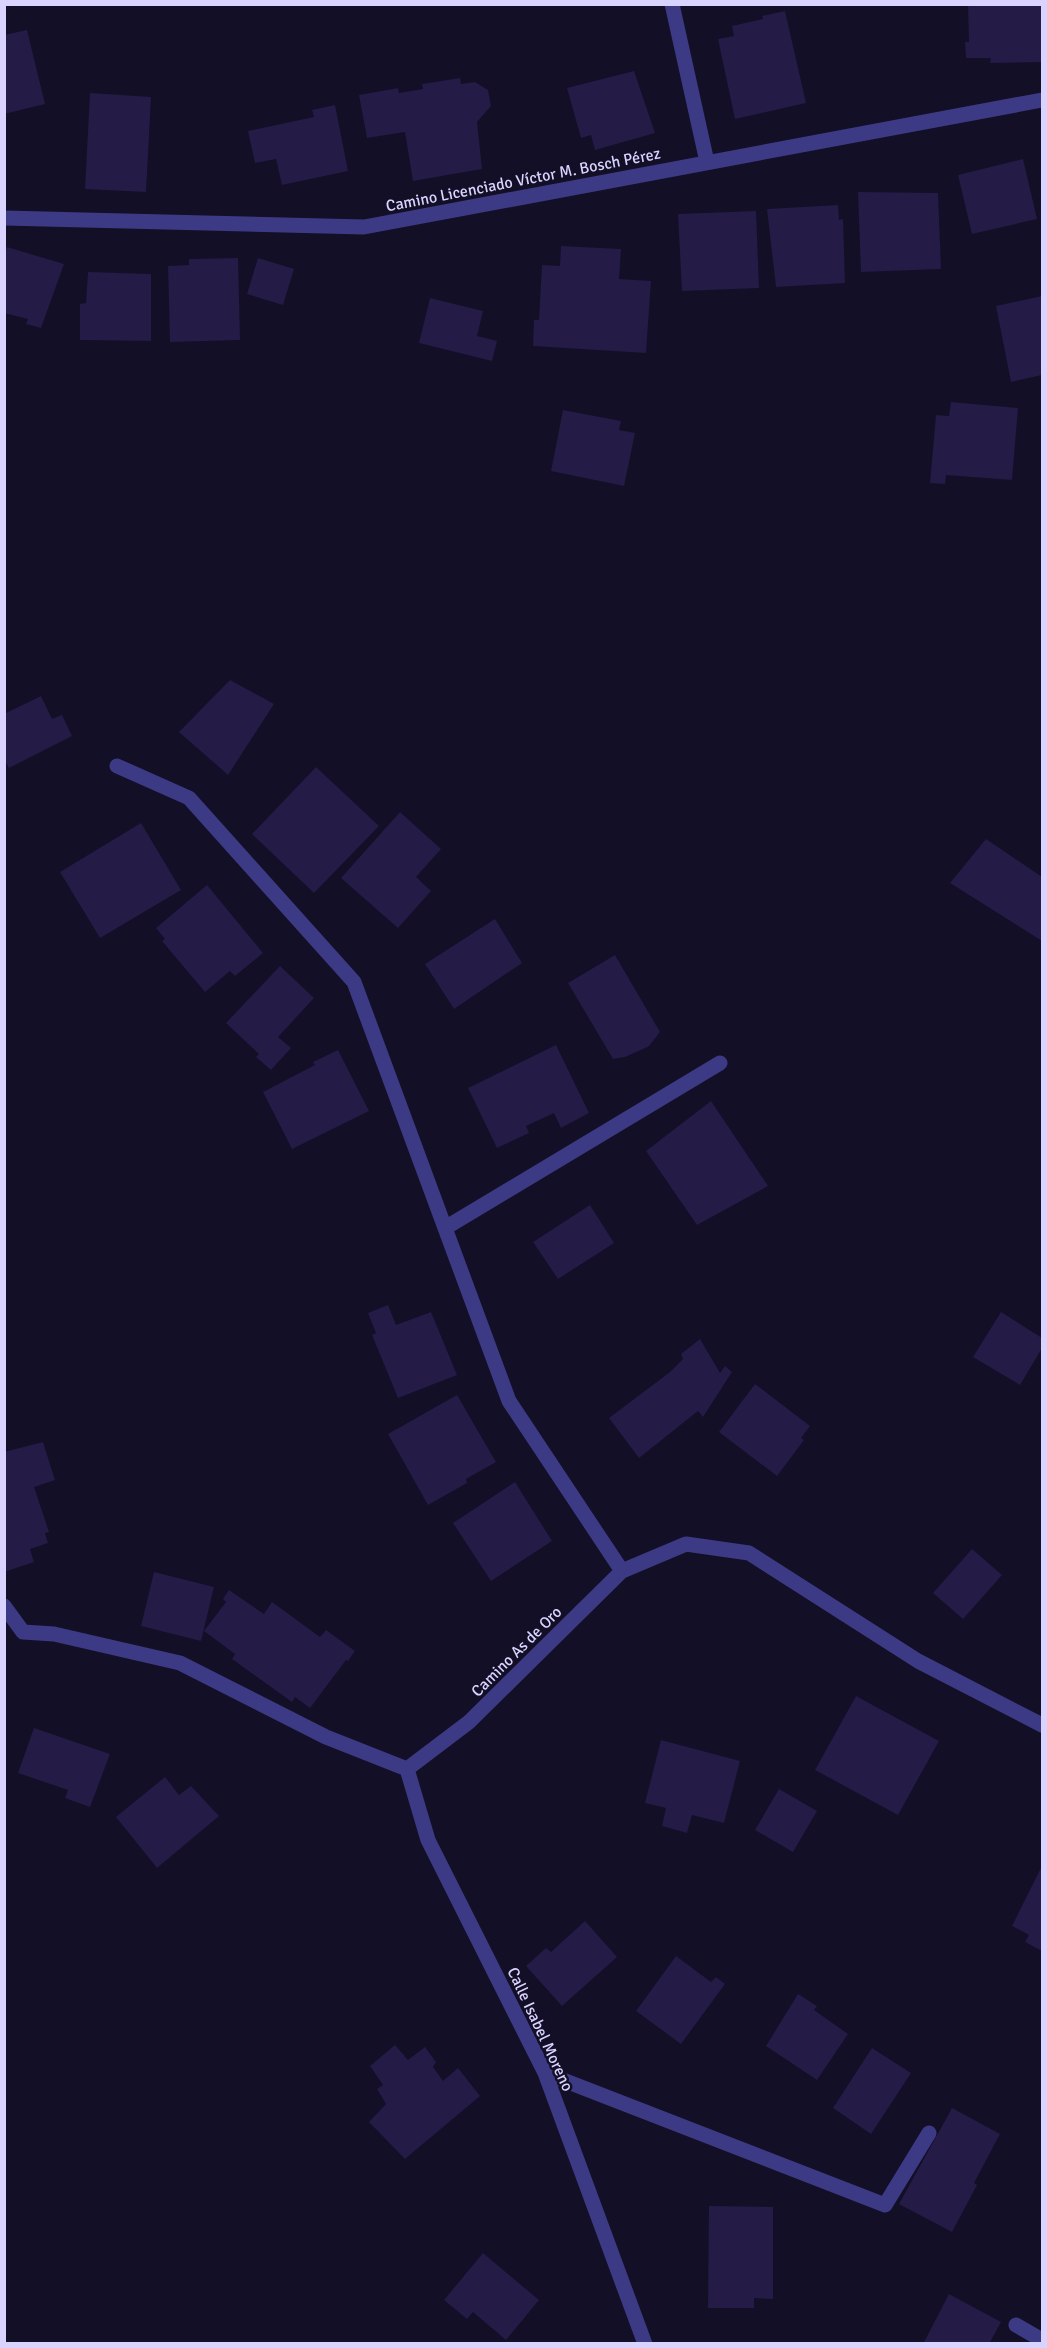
<svg xmlns="http://www.w3.org/2000/svg" width="1047" height="2348" font-family="Signika,sans-serif">
  <rect width="100%" height="100%" fill="#130f26"/>
  <path fill="#241b47" d="M968,4H1041L1042,62L990,63L991,58H966L965,42H969Z
    M785,11L806,103L735,119L718,39L734,36L732,26L763,19L762,16Z
    M27,30L45,104L4,114V35Z
    M634,71L655,133L595,150L591,135L581,138L567,88Z
    M460,78L461,84L475,82L488,90L491,106L477,122L482,169L413,181L405,132L367,138L359,95L398,88L399,93L423,89L422,84Z
    M90,93L151,97L146,192L85,189Z
    M335,105L348,171L282,185L276,159L255,163L248,131L314,117L312,110Z
    M1023,159L1037,219L972,234L958,175Z
    M858,192L938,193L941,269L861,272Z
    M838,205L839,220L843,219L845,283L776,287L767,209Z
    M756,211L759,288L682,291L678,214Z
    M561,246L621,249L619,279L651,281L646,353L533,346L534,320H539L542,265L560,266Z
    M7,247L64,264L41,328L26,324L28,319L4,313V257Z
    M238,258L240,340L170,342L168,266L189,265V259Z
    M258,258L294,269L283,305L247,294Z
    M88,272L151,274V341L80,340V304L86,303Z
    M1042,296V375L1011,382L996,306Z
    M430,298L483,311L477,336L497,341L492,361L419,343Z
    M951,402L1018,408L1012,480L946,475L945,484L930,483L936,415L949,416Z
    M563,410L621,421L619,430L635,433L624,486L551,471Z
    M230,680L274,704L228,775L179,732Z
    M41,696L52,719L62,715L72,736L9,768L4,759V714Z
    M316,767L379,826L314,893L252,834Z
    M400,812L441,849L416,877L431,891L398,928L341,878Z
    M141,823L181,890L100,938L60,872Z
    M986,839L1042,877V941L950,883Z
    M207,885L263,953L235,976L230,971L205,992L162,941L165,939L156,928Z
    M495,919L522,963L454,1009L425,964Z
    M615,955L660,1032L649,1046L641,1050L625,1057L613,1059L568,983Z
    M280,966L314,998L278,1037L291,1048L271,1070L256,1057L259,1054L226,1023Z
    M556,1045L589,1113L561,1128L554,1113L526,1126L529,1133L497,1148L468,1088Z
    M338,1050L369,1111L292,1149L263,1092L315,1065L313,1062Z
    M711,1101L768,1186L697,1225L646,1151Z
    M590,1205L614,1243L558,1279L533,1242Z
    M388,1305L396,1325L431,1312L457,1375L398,1398L372,1335L376,1333L368,1313Z
    M1001,1312L1042,1338V1348L1020,1385L973,1357Z
    M700,1339L720,1373L725,1366L732,1372L703,1417L698,1411L639,1458L609,1418L670,1372L683,1359L681,1354Z
    M755,1384L810,1426L801,1438L804,1440L777,1476L719,1432Z
    M457,1395L496,1462L466,1479L467,1483L428,1505L388,1434Z
    M43,1442L55,1480L34,1487L49,1532L45,1533L48,1543L30,1549L34,1562L4,1572V1452Z
    M515,1482L552,1541L491,1581L453,1523Z
    M972,1549L1002,1575L963,1619L933,1593Z
    M154,1572L214,1587L201,1641L141,1626Z
    M229,1590L264,1614L272,1602L320,1637L326,1630L355,1651L348,1661L346,1660L310,1708L295,1697L292,1702L232,1659L235,1654L204,1631L226,1602L223,1599Z
    M856,1696L939,1741L898,1815L815,1770Z
    M34,1728L110,1754L90,1807L65,1798L68,1790L18,1773Z
    M661,1740L740,1761L724,1823L692,1815L687,1833L662,1826L666,1808L645,1803Z
    M165,1777L179,1795L191,1786L219,1816L157,1868L116,1817Z
    M779,1789L817,1811L793,1852L755,1830Z
    M1042,1866V1951L1025,1942L1029,1935L1012,1926Z
    M585,1921L617,1957L562,2006L526,1966L546,1948L551,1952Z
    M676,1956L711,1982L716,1977L725,1984L681,2044L636,2011Z
    M798,1994L817,2006L814,2010L848,2034L817,2080L766,2046Z
    M395,2045L408,2060L425,2047L436,2062L433,2067L443,2081L458,2068L480,2096L405,2159L369,2122L386,2104L377,2089L383,2085L370,2066Z
    M872,2048L911,2073L871,2134L833,2108Z
    M952,2108L1000,2134L974,2183L977,2185L952,2232L899,2204Z
    M709,2206L773,2207V2299L754,2298V2308H708Z
    M483,2253L539,2300L506,2340L473,2312L467,2319L444,2300Z
    M949,2294L1001,2322L989,2344H923Z"/>
  <g fill="none" stroke-linecap="round" stroke-linejoin="round">
    <path stroke="#3d3a85" stroke-width="15" d="M672,4L707,162
      M4,218L364,227L1042,100
      M117,766L189,798L354,982L509,1401L622,1571
      M445,1228L720,1063
      M4,1606L23,1632L54,1634L180,1663L326,1737L407,1769L469,1722L622,1571L686,1544L749,1553L918,1661L1042,1725
      M407,1769L428,1840L545,2073L645,2344
      M545,2073L885,2205L929,2133
      M1016,2325L1042,2340"/>
  </g>
  <g text-anchor="middle" stroke-width="5" stroke-linejoin="round" paint-order="stroke">
    <g font-size="16" fill="#d9d4ff" stroke="#130f26">
      <text transform="translate(523 179) rotate(-11)" y="6">Camino Licenciado Víctor M. Bosch Pérez</text>
      <text transform="translate(516 1651) rotate(-45)" y="6">Camino As de Oro</text>
      <text transform="translate(541 2029) rotate(65)" y="6">Calle Isabel Moreno</text>
    </g>
  </g>
  <rect width="1047" height="2348" fill="none" stroke="#d9d4ff" stroke-width="12"/>
</svg>
